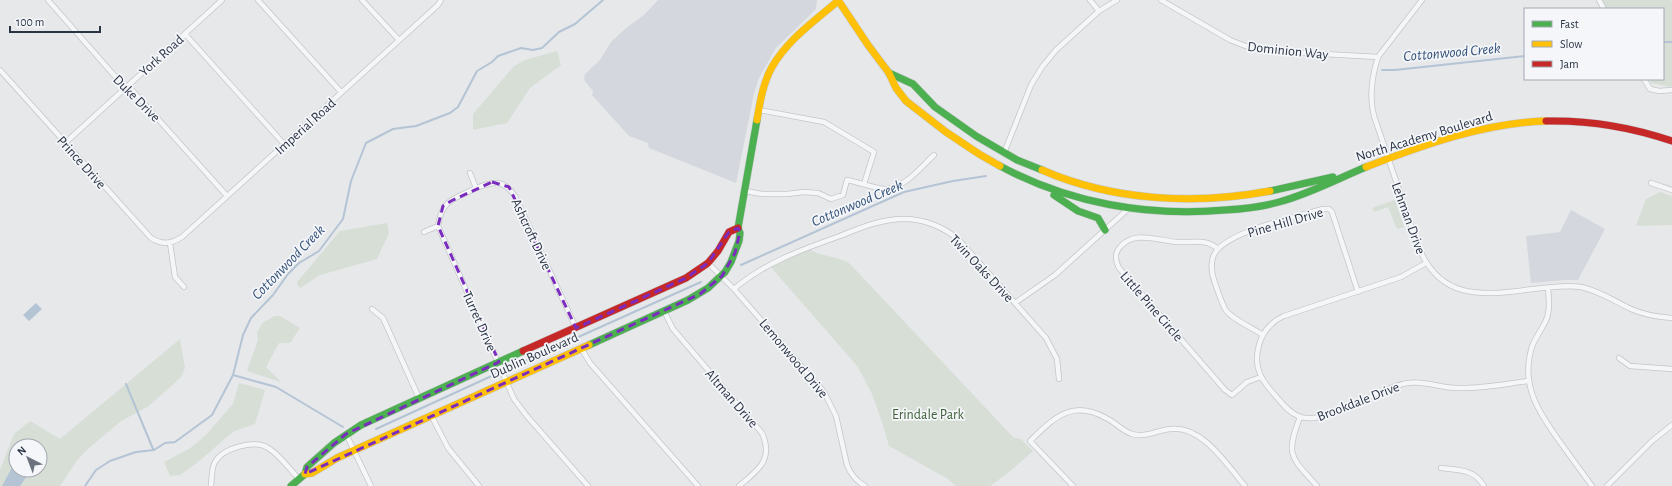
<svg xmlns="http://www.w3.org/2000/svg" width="1672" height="486" font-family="'Alegreya Sans',sans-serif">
  <rect width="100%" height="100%" fill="#e6e8ea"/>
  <path fill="#d4d7dd" d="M658,0H817L816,9L776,48L758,80L754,94L736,183L649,148L648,143L629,136L592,95L593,91L584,80L585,74L600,60L611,42L626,28L644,15Z
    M1571,210L1605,229L1578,280H1566L1531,283L1526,236L1560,232Z"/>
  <path fill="#d6ded6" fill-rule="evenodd" d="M1602,0H1671L1672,1V87L1651,83L1649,79H1663V9H1607Z
    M557,51L561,65L530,88L507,123L473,130V114L514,66L525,60Z
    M1660,192L1672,196V225L1636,226L1646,199Z
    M1395,200L1404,227L1397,229L1388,207L1374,212L1372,208Z
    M387,223L389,233L377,259L320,275L300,288L297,284L298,281L340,231Z
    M807,248C820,257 835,255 849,263L1014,438L1021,439L1033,451L1009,472L990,486H956L948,479L889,446L883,425L872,394L858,367L769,265Z
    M275,316H280L300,328L290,343H279L266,367L281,382L247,371L258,340L257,333L261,325L265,321Z
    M180,339L185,368L181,377L149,406L121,421L89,448L78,459L60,486H0V470L14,434L30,421L60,439ZM16,446H40V470H16Z
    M239,383L265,390L255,424L234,431L198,462L180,475L170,476L164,462L189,449L205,436L233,404Z"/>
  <path fill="#b4c4d5" d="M36,303L42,309L29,321L23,315Z
    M16,460V470H31L20,486H2Z"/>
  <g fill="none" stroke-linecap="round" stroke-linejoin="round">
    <path stroke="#b4c4d5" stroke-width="2" d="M1663,42H1672
      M1382,70H1395L1525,56
      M741,265L904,192L953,181L986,176
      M509,368L701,282
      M233,375L276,387L343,427
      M126,384L153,449
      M376,429L496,374
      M85,486L96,470L110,461L136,452L154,450L165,443L175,442L212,415L233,375L243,335L251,318L273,295L288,274L299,263L319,251L343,219L351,181L366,143L393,129L416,126L450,113L458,107L477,71L492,62L498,56L521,48L533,50L542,48L559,32L575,24L603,0"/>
    <g stroke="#c4c6c8" stroke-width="6">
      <path id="street" d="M48,0L120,82L132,90L227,196
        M258,0L341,92
        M362,0L399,40
        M1090,0L1099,11
        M1161,0L1230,40L1248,47L1268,51L1378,57
        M1422,0L1378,57C1372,76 1369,97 1374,116L1417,243C1440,306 1489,294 1542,288C1555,287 1568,285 1581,287C1600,291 1614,301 1631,309C1644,315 1658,317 1672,318
        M1599,0L1604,9
        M185,34L284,144
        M0,70L151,238C162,245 171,244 182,237L438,5L441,0
        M1644,79L1650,89L1659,91L1672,90
        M759,110L824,122L874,152L864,184
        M65,143L222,0
        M1004,153L1031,85L1042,67L1056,50L1099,11L1117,0
        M470,173L476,188C494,181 503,179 515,196L576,328
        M1651,183L1672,190
        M476,188C454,199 442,199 438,226L514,399L526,415L588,486
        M745,191L762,194H787L804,192L818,193L831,199L843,195L847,180C858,182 876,189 886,189C905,188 921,167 934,155
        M424,232L438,226
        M170,243L175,277L184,287
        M1218,249C1205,238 1193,243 1177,242C1159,241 1135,230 1121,246C1114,253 1115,260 1119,268L1225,390L1232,395L1247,382L1261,377
        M708,263L734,289L824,392L836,416L847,465C851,475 856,481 865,486
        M1426,263L1401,277L1284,316C1270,322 1260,335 1258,350C1254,368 1262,381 1274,394C1281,402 1288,412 1298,416C1324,428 1378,387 1408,383C1424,380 1440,388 1456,388C1480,389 1505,384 1528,381
        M1548,288C1549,301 1551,314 1543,326C1539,334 1533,341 1531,350C1521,386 1539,413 1560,442C1570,456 1581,471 1592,486
        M734,289C764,263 803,249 840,236C860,228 881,219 904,219C924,219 944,227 959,240L1046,338L1057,359L1059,379
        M1015,303L1055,275L1128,209
        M372,309L383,318L419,398
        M664,311L673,329L762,433C774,460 758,470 739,486
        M1263,335C1253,328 1231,319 1225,309C1221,301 1218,292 1215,283C1211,273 1209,258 1218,249C1238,229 1295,217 1323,209H1329L1332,212L1358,292
        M581,348L590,363L698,486
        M1619,358L1630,366L1672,369
        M431,415L448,448L479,486
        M1300,417C1285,456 1291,457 1317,486
        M346,434L371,486
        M1441,468C1459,470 1474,469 1484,486
        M211,486C212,478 211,469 215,462C223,448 255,439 268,448C279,454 290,470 299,479
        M1073,486L1030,441C1054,418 1071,399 1106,418C1115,422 1122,431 1132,434C1146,438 1157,430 1171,429C1202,425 1227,465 1245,486
        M1607,486L1652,441L1672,425"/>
    </g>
    <g stroke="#c4c6c8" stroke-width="8">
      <path id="fast" d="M889,73L913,84L935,107L976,136L1017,160L1042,170
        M1000,166C1069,203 1147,217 1225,210C1243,209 1261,207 1279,202C1309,194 1337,179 1366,167
        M1270,191L1333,177
        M1054,195L1078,211L1098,218L1105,230
        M589,345L688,300L708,288L725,272L731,262L739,241L740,233L738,228L757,120
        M291,486L305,474L307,467L334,443L361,425L523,351"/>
    </g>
    <g stroke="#c4c6c8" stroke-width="8">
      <path id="slow" d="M838,0L868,45L889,73L896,88L906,101L946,132L979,154L1000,166
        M757,120C760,102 763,83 772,67C788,39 816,20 839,0
        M1366,167C1423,145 1484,123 1546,121
        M1042,170C1113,201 1195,205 1270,191
        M305,474L312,473L337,458L589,345"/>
    </g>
    <g stroke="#c4c6c8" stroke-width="8">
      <path id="jam" d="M1546,121C1590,120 1631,127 1672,141
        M523,351L686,278L708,263L718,251L729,232L738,228"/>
    </g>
    <use href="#street" stroke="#f5f6f7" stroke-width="4.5"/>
    <use href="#fast" stroke="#4caf50" stroke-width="7"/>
    <use href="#slow" stroke="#ffc107" stroke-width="7"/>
    <use href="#jam" stroke="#c62828" stroke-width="7"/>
  </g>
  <path fill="none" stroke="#7b2cbf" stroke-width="3" stroke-dasharray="8 5" stroke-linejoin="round" d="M492,182L509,187L576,328L686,278L708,263L729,232L738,228L740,232L735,253L722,276L700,294L305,474L307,467L346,434L499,362L438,226L443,206L451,201Z"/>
  <g text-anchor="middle" stroke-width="3.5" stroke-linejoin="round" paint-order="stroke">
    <g font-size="14" fill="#2b3445" stroke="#f4f6f9">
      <text transform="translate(1288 50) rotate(6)" y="5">Dominion Way</text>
      <text transform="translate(161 55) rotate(-42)" y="5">York Road</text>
      <text transform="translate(137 98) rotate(45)" y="5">Duke Drive</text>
      <text transform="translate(305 126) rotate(-42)" y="5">Imperial Road</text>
      <text transform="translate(1424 136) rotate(-17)" y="5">North Academy Boulevard</text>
      <text transform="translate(82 162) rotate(48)" y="5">Prince Drive</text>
      <text transform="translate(1409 218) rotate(70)" y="5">Lehman Drive</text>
      <text transform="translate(1285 222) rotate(-16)" y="5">Pine Hill Drive</text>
      <text transform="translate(532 234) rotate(65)" y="5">Ashcroft Drive</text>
      <text transform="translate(982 268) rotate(47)" y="5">Twin Oaks Drive</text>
      <text transform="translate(1152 306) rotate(49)" y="5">Little Pine Circle</text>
      <text transform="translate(480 321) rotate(66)" y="5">Turret Drive</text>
      <text transform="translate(534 355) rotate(-24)" y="5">Dublin Boulevard</text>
      <text transform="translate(794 358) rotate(50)" y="5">Lemonwood Drive</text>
      <text transform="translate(732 398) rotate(49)" y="5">Altman Drive</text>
      <text transform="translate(1358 401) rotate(-21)" y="5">Brookdale Drive</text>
    </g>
    <g font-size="14" fill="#3f6138" stroke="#f4f6f9">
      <text x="928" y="419">Erindale Park</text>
    </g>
    <g font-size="15" font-style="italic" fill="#34527a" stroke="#f4f6f9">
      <text transform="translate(1452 52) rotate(-5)" y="5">Cottonwood Creek</text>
      <text transform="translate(857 203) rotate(-23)" y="5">Cottonwood Creek</text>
      <text transform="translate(288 262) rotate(-46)" y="5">Cottonwood Creek</text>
    </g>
  </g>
  <rect x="1524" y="8" width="140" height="72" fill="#f4f6f9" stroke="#a4a8b1"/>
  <rect x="1532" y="21" width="20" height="6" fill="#4caf50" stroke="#a4a8b1"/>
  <text x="1560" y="28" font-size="12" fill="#2b3445">Fast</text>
  <rect x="1532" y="41" width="20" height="6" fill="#ffc107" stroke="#a4a8b1"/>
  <text x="1560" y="48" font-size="12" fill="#2b3445">Slow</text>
  <rect x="1532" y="61" width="20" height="6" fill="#c62828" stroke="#a4a8b1"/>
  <text x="1560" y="68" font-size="12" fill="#2b3445">Jam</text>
  <g transform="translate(28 458) rotate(318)"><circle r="19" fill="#f4f6f9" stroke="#a4a8b1"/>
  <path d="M0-3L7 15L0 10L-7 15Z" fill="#6c737f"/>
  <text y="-6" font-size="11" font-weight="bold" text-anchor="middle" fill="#2b3445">N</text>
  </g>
  <path d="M10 26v6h90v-6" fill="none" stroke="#2b3445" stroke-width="2"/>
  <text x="16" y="26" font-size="12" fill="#2b3445" stroke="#f4f6f9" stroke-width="3" paint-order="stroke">100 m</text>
</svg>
